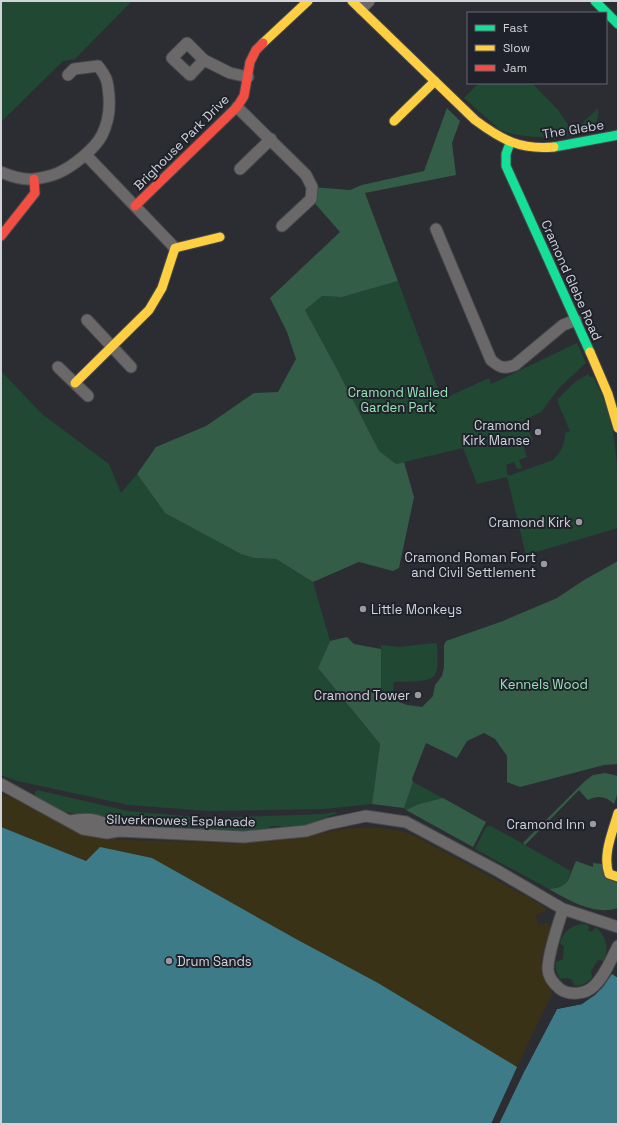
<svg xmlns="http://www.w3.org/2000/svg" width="619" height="1125" font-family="'Space Grotesk',sans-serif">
  <rect width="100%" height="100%" fill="#2c2d32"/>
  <path fill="#204833" d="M1,1H132L75,59L63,61L1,122Z
    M479,83H532L558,110L573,132L598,108C598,114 599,120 594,125C578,141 519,140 499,129C496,127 493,123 490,121C481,113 473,106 464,98Z
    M398,281L436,384L443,399L489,378L491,384L577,343L586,363L559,388L541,412L524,420L533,440L523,445L527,457L519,460L522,468L517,469L514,462L506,465L508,476L553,460C561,452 565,444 565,433L570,431L558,403V399L575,382L588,374L590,377H593C598,387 604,398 607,408C619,448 618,487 618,528L526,555L507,477L477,484L463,448L396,464L379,452L337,369L305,310L322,296L342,297Z
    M1,371L42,414L109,464L121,493L137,474L165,513L254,558L276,559L313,582L330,641L318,668L380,744L372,804L324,809L207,811L129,805L17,781L1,775Z
    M434,643L437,644C437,654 440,668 434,676C430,683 402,681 394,682L392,700L383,696L381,691V645L399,647Z
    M413,782L443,798L419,804L406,810L404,808Z
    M37,790L128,811L207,818L324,814L335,812L336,814C327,816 320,820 312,823C303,827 292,827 283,828L281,826H271L269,829L244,832L224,831L181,827H155L152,825H142L140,827H137L62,811L35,796V792Z
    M491,826L571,871C568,884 562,888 549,889L475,849L486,827Z
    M582,924L588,925L589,927L588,930L592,932L594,929L597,928C606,937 610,950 603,961L598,960L591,971L592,978C586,983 581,987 574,985L572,980L567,978L560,979C557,974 555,969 556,962L563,959L564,946L560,944C562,932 571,926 582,924Z"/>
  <path fill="#335d46" d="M447,108L460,121L452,143L456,175L365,193L398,281L342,297L322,296L305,310L337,369L379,451L396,464L404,462L414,497L399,568L393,571L359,562L313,582L276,559L254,558L241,554L165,513L137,474L156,447L206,426L254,393L278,392L296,359L287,332L270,298L340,232L311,199L312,187L350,190L362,185L424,171Z
    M618,561V764L604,765L520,787L507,782V756L495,739L484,733L467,741L457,758L426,743L412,779L413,782L404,808L372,804L380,744L318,668L330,641L347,637L354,644L381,649V691L383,696L407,705L422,707L433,696L435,685L442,676L444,667V645L446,641L503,621L557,598L584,580Z
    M605,773L618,776V792L614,804C606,796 598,795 588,800L579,790L525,845L523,843L585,781L593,775Z
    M443,798L486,822L473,847L406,810L419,804Z
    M576,861L593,867V863L602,864L618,884V908C595,916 568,900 549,889C571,887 568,878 576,861Z"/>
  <path fill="#393217" d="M1,793L21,802L79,834L122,840L229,843L291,839L343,829L370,827L402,831L419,838L542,905L545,908L546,911L536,915L538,925L548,923L551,925C544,953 532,969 553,993L545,1008L517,1067L587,1124H1Z"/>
  <path fill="#3d7b88" d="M1,827L86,861L100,847L152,858L296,939L378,983L517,1067L525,1070L557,1009L582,1004L595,995L603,987L612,974L618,978V1124H1Z"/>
  <path fill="#2c2d32" d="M589,998L582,1004L557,1009L525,1070L499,1124H491L518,1065L524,1067L555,1007L581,1002Z"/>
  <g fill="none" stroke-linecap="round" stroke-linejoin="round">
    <g stroke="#47494c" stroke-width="13">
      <path id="street" d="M361,9L369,1
        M187,43L204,60L190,75L172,58Z
        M204,60L230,73L248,77
        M237,107L306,175L312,187L311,199L282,226
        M86,155L175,248
        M240,169L271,139
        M1,172C10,176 23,180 34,179C41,178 51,176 58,173C72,167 95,149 102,135C108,123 110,110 109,97C108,82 107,77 98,66L74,69L68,75
        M436,229L491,360C500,368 504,369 515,365L563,325L576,320
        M87,320L131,367
        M58,367L88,396
        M1,784L83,829L107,833L119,831L244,837L306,831L328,824L366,816L406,822L498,871L563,909C558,926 548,952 548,969C548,977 554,984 560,989C570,996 586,994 594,986C605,976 611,959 618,946
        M70,821C91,817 101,820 119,831
        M563,909L618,927"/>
    </g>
    <g stroke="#47494c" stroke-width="11">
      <path id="fast" d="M595,1L618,24
        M510,143L506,154V166L590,352
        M554,147L618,135"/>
    </g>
    <g stroke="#47494c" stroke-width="11">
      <path id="slow" d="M352,1L475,120C502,140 520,150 554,147
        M263,43L308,1
        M394,121L435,81
        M590,352L608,394L618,428
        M75,383L149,310L162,288L175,248L220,237
        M618,813C613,831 602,855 609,874L618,877"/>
    </g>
    <g stroke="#47494c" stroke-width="11">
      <path id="jam" d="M135,206L237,107L244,96L250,62L256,50L263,43
        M1,236L35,193L34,179"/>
    </g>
    <use href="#street" stroke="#6a6868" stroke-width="11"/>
    <use href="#fast" stroke="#16e098" stroke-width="9"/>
    <use href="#slow" stroke="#ffcf43" stroke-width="9"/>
    <use href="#jam" stroke="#f24e42" stroke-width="9"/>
  </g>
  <g fill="#989a9f" stroke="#1f222b" stroke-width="1.5">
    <circle cx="538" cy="432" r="4"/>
    <circle cx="579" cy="522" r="4"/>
    <circle cx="544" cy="564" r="4"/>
    <circle cx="363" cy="609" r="4"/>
    <circle cx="418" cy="695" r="4"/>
    <circle cx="593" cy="824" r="4"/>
    <circle cx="169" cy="961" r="4"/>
  </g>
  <g text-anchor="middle" stroke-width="4" stroke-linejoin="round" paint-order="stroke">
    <g font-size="13" fill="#d2d4da" stroke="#1f222b">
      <text transform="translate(573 129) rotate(-9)" y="5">The Glebe</text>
      <text transform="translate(181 142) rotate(-45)" y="5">Brighouse Park Drive</text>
      <text transform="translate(572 280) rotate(66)" y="5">Cramond Glebe Road</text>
      <text transform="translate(181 820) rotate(1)" y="5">Silverknowes Esplanade</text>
    </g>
    <g font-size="13" fill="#96e4b5" stroke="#1f222b">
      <text x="398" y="397">Cramond Walled<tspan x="398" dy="15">Garden Park</tspan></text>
      <text x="544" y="689">Kennels Wood</text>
    </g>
    <g font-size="13" fill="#d2d4da" stroke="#1f222b" text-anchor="end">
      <text x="530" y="430">Cramond<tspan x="530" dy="15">Kirk Manse</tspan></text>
      <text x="571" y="527">Cramond Kirk</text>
      <text x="536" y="562">Cramond Roman Fort<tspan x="536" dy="15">and Civil Settlement</tspan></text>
      <text x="371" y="614" text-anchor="start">Little Monkeys</text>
      <text x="410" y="700">Cramond Tower</text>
      <text x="585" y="829">Cramond Inn</text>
      <text x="177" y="966" text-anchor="start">Drum Sands</text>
    </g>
  </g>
  <rect width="619" height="1125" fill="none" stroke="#d2d4da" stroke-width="4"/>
  <rect x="467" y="12" width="140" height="72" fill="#1f222b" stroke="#676971"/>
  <rect x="475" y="25" width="20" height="6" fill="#16e098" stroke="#676971"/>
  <text x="503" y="32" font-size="12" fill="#d2d4da">Fast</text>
  <rect x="475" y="45" width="20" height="6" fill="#ffcf43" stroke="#676971"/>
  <text x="503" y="52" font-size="12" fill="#d2d4da">Slow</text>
  <rect x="475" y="65" width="20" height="6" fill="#f24e42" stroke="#676971"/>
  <text x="503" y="72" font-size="12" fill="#d2d4da">Jam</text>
</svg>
